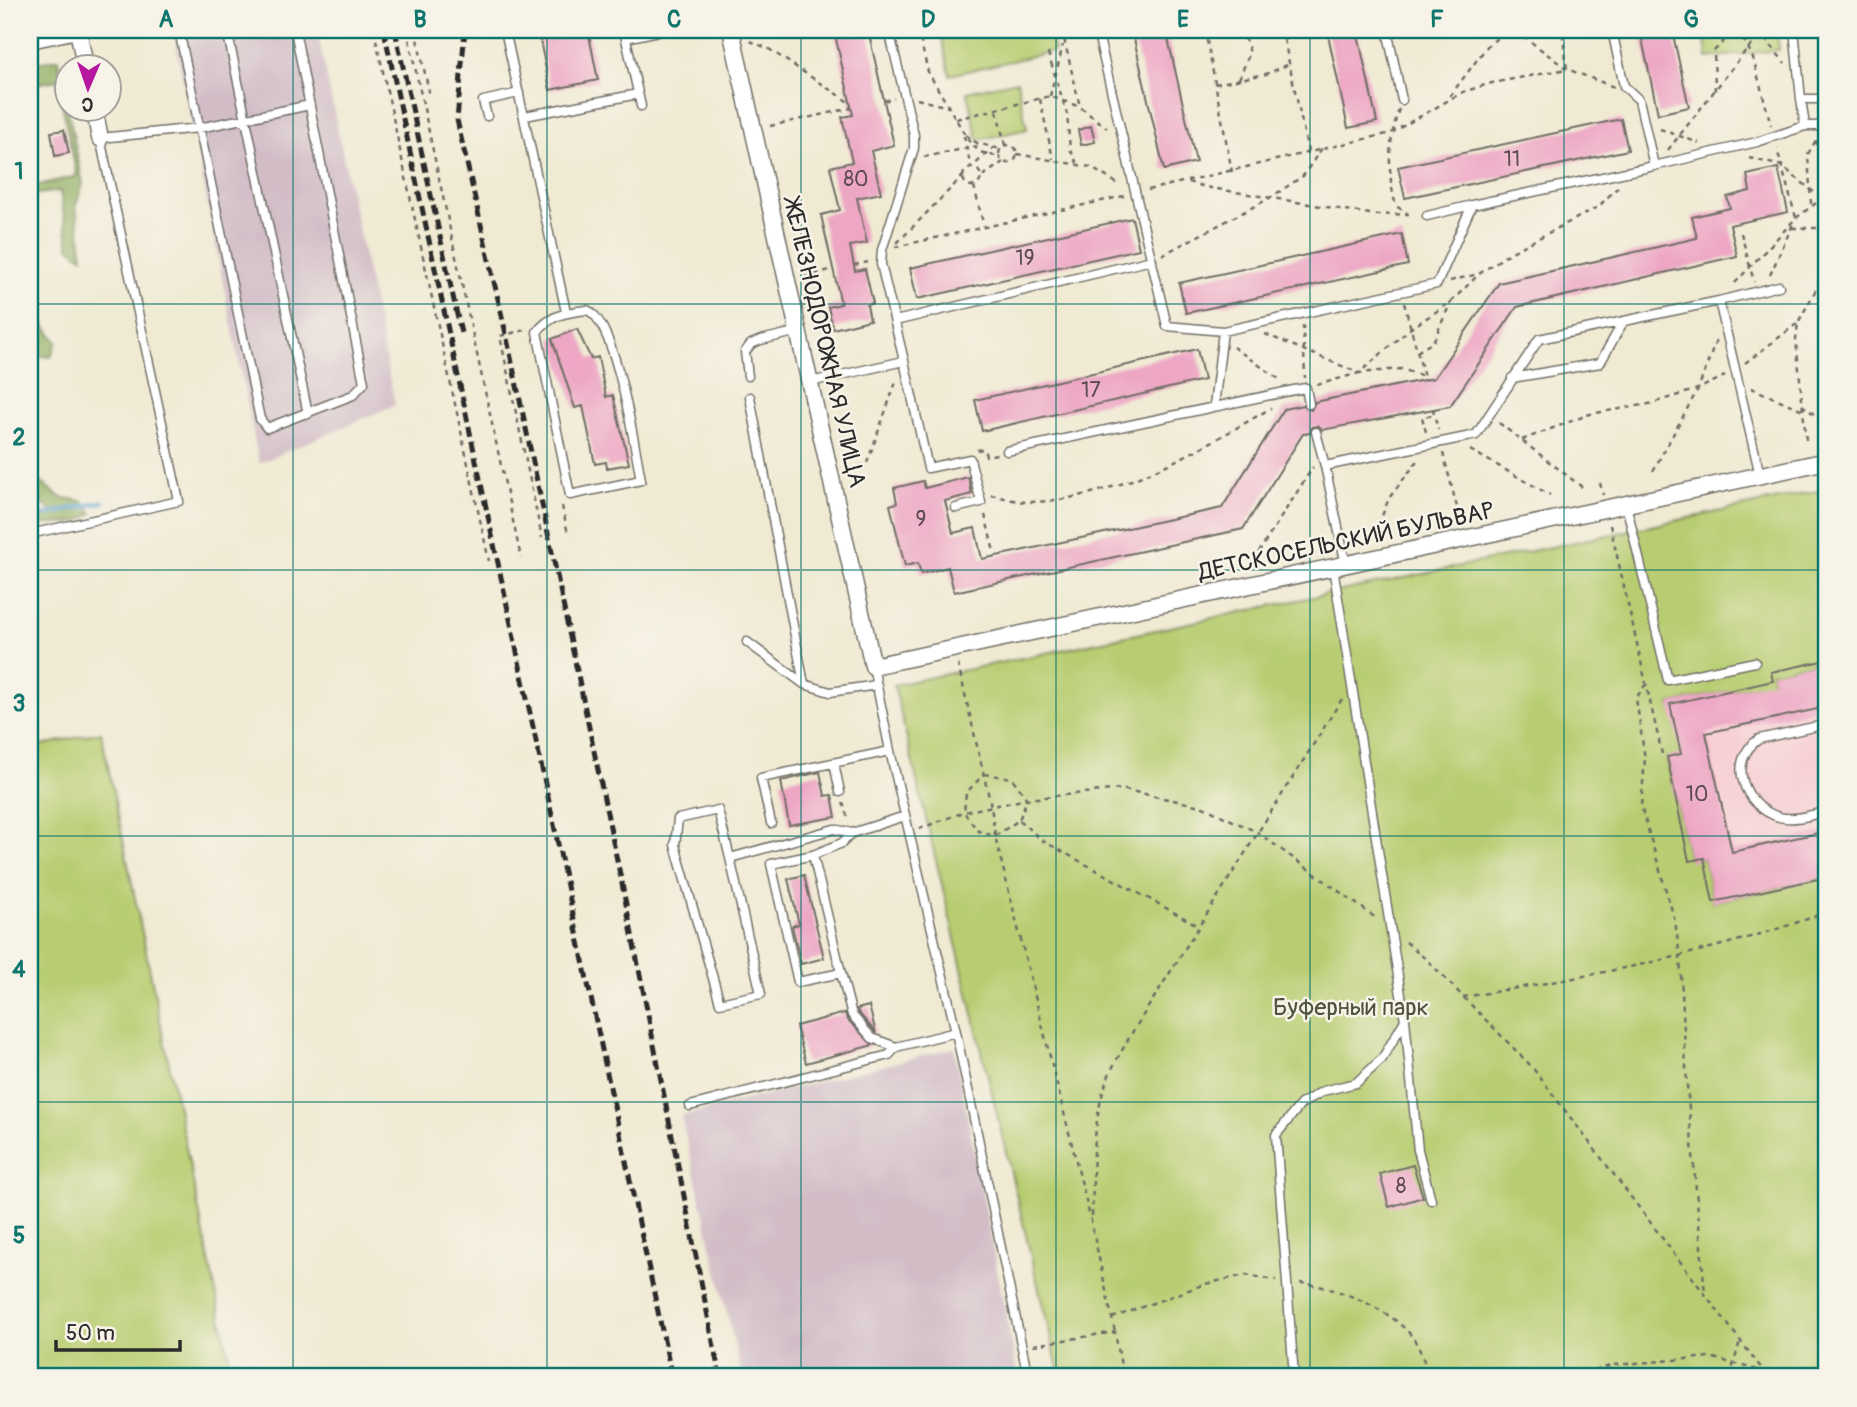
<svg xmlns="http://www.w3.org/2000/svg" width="1857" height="1407" font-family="Pangolin,sans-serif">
  <rect width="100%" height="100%" fill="#f7f3e8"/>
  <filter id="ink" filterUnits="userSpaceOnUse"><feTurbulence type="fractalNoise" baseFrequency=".0143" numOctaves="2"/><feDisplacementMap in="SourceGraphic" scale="14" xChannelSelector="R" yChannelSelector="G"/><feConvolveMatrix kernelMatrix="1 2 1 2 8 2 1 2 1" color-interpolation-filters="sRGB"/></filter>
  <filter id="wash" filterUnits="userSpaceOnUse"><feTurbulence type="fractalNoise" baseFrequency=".00686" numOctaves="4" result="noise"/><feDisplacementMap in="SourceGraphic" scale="28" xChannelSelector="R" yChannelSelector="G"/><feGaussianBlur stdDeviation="1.57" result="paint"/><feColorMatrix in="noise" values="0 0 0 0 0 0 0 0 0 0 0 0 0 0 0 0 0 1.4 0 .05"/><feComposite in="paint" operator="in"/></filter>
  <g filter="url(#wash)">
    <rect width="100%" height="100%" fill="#f0ead3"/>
    <path fill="#f7cfd3" d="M1827,660V877L1713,902L1689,861L1667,757L1686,753L1670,704L1759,685L1774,687L1771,672Z"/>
    <path fill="#d2bdc7" d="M173,30H317L395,405L259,463Z
      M954,1048L1018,1377H742L681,1116Z"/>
    <path fill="#b8cd71" stroke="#727c4e" stroke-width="2" d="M940,30H1049L1054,51L950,75Z
      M1704,30H1777L1779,50L1707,58Z
      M1017,81L1027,129L978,140L967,92Z
      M1827,489V660L1771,672L1774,687L1758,685L1670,704L1687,753L1667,758L1689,860L1704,858L1713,902L1827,877V1377H1060L894,685Z
      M101,732L233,1377H30V748Z"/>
    <path fill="#92b063" stroke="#5e6e47" stroke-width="2" d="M58,59L83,184L76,205L83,258L69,247L60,191L30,195V187L77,176L57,80L30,85V64Z
      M30,280L43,323L57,342L51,357L30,355Z
      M30,474L60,497L83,501L92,513C74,529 52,521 30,526V517L53,512L30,495Z"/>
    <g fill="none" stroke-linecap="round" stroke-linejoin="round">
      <path stroke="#5ea1d2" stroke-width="5" d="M30,518L103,502"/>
    </g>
    <g id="blocks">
      <path fill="#eda6c4" d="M538,30H588L598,80L550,90Z
        M834,30H868L894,145L871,151L881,193L857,198L867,243L850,246L855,271L865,269L873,303L867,305L870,320L833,329L828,307L841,304L821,215L840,210L830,167L852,162L842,117L853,115Z
        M1132,30H1166L1196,162L1164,170Z
        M1327,30H1357L1377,122L1348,128Z
        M1640,30H1672L1689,107L1658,114Z
        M1621,119L1628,150L1405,198L1398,167Z
        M1091,126L1095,142L1081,145L1078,130Z
        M64,130L69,153L55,156L51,132Z
        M1778,168L1788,212L1730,225L1737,256L1517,307L1450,406L1322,430L1318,426L1312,427L1310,433L1303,434L1243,529L954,592L948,567L921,574L918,563L905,566L890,505L897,503L894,488L923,481L925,488L968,477L972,494L945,501L953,533L975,528L982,559L1222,508L1284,409L1303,405L1311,410L1315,402L1434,378L1499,283L1697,238L1692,217L1730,208L1727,197L1750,191L1747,175Z
        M1132,218L1139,249L917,299L910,268Z
        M1402,234L1408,265L1186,313L1179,283Z
        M577,329L591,359L598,357L606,397L613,395L629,464L607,468L606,462L595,464L583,406L575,408L552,339Z
        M1197,349L1204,380L982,431L975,400Z
        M1827,660V707L1706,733L1732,852L1827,831V877L1713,902L1704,858L1689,861L1667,757L1681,754L1670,704L1773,681L1771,672Z
        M820,772L825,796L832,795L836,817L789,825L781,781Z
        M804,875L824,958L801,964L792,926L799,924L788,879Z
        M869,1006L876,1033L858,1012L857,1009Z
        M845,1013L847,1019L873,1045L806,1063L796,1026Z
        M1413,1165L1423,1197L1389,1207L1380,1174Z"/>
    </g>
  </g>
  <g filter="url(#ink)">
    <use href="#blocks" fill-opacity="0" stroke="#706e66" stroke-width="2"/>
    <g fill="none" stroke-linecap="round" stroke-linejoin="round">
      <g stroke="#706e66" stroke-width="11">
        <path id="lane" d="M179,30L260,419L267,428L353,395L364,383L295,30
          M227,30L308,414
          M505,30L566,312
          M624,30L641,106
          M1097,30L1167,326L1223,331L1437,284L1472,205L1654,166
          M1387,30L1402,100
          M1612,30L1624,86L1639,100L1654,166L1757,142L1805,126H1827
          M1794,30L1801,99H1827
          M626,38L663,30
          M1801,99L1805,126
          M487,116L483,101L519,93
          M525,116L638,94
          M1427,216L1472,205
          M1719,301L1779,286
          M587,310C616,320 635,449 641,480L570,495L537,332C550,315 567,312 587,310Z
          M895,321L1152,260
          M904,361L928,468L970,459L981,502L956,508
          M748,376L745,352L751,344L761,340L799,331
          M1512,378L1600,363L1623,322
          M810,382L904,361L881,264L882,250L914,148V135L889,30
          M750,397L804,684L830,692L877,685
          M1214,406L1223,331
          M1316,432L1325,466
          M1007,451L1294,390L1306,388L1309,404
          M1626,504L1668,680L1755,662
          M30,534L179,501L100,138L199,128L310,105
          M1346,565L1325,466L1476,435L1539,339L1719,301L1760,475
          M1333,567L1405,1020L1418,1150L1431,1200
          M747,642L804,684
          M873,666L890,751L956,1032L1028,1377
          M1827,724L1759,739C1725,762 1745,807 1779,817C1795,821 1812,815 1827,811
          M834,763L840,792
          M771,823L761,778L890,751
          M813,855L841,973L798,982L771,864L813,855L842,843L852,833L905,816
          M730,858L718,810L678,819L675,845L720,1003L761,994L730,858L834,829L852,833
          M841,973L852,1015L872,1038L896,1047
          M690,1106L889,1055L896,1047L956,1032
          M1294,1377L1276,1135L1301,1104L1323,1091L1356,1083L1382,1059L1405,1020"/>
      </g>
      <g stroke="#706e66" stroke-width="19">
        <path id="street" d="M78,30L85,66
          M731,30L873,666L1827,461
          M30,40L77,30
          M94,108L100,138"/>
      </g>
      <path stroke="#706e66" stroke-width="2.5" stroke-dasharray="5 5" stroke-linecap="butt" d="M374,30L489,561
        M407,30L521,558
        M415,30L429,91L422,93
        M918,30L928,72L970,143L980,152L999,157
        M1062,30L1080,107
        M1205,30L1232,172
        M1282,30L1308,151
        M1515,30L1567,69L1614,87
        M1738,30L1752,55L1771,125
        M1747,30L1762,35L1785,63
        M750,41L769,49L847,101L851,108
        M1048,53L1067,114L1070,149L1077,163
        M1239,79L1250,52L1241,30
        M1215,84L1266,74L1289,64
        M1819,86L1827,49
        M1715,91L1714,51L1734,30
        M1050,96L1063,45
        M1450,96L1488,45L1508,30
        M917,99L948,107
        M1040,99L1053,159
        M884,101L894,98
        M1399,109C1388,141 1387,174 1396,206L1407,213
        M997,111L1005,145
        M956,119L1050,96L1080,107L1107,128
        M770,126L852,108
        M1660,129L1699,143
        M966,135L977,143L1000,149
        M964,136L971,168L993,148
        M1816,140L1827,178
        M999 154a9 9 0 1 1 18 0a9 9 0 1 1-18 0Z
        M1668,150L1748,48L1767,30
        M1017,154L1090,167L1120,185
        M924,157L982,145
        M1749,158L1782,166L1827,203
        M963 177a9 9 0 1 1 18 0a9 9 0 1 1-18 0Z
        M983,176L1003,162
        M1188,182L1205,187L1376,215L1409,214
        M974,186L984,227
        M1148,190L1391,133L1463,92L1492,83L1567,69L1562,30
        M1811,204L1808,154L1816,140
        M1796,218L1827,195
        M1792,228H1827
        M1741,233L1754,282
        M897,243L963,176
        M895,247L1124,196
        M1162,255L1270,198L1303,176L1322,148
        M854,265L868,262
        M1770,275L1793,224
        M805,277L833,269
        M1450,281L1478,274
        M1735,283L1796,218L1777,149
        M1404,303L1425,380
        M1303,325L1305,378
        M525,330L500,336L542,538
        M1265,334L1359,373L1401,369L1424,376
        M1233,347L1279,379
        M1417,352L1433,342L1451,302
        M1745,363L1798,323
        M1317,385L1359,373L1411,328L1451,302L1479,274L1508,254L1598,207L1618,187
        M1751,388L1803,410
        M1802,405L1827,424
        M1433,409L1438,430
        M1499,423L1582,487
        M1426,432L1422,417L1434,415
        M1522,440L1590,414L1649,404L1698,389L1725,376
        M1806,440L1796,339L1798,323L1827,269
        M977,450L984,449L986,456L997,454
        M1470,450L1550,495
        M1443,453L1459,515
        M849,471L867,463L896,382
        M1653,471L1698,389L1716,341
        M1600,483L1603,495
        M991,495C1003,497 1016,502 1028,502C1115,501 1198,450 1271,408
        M562,506L568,534
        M985,515L994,552
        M1610,525L1662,754
        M1375,534L1389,498L1419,459
        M1253,561L1313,467
        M958,664L991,806L995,836L1091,1221L1115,1332
        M1646,684L1636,698L1645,759L1641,806L1675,921L1680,957L1687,1085L1705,1294
        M984,774L1012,778L1027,799L1019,820L995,836L978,831L964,812L966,793Z
        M843,802L848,819
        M1019,820L1043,841L1199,926
        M919,829L964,812L1027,799L1121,789L1201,806L1257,832L1376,918
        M1406,942L1429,962L1532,1067L1768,1377
        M1463,997C1587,977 1709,955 1827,912
        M1092,1216C1094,1170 1091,1118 1109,1075C1115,1062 1123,1049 1130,1036L1342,699
        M1300,1283C1335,1286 1396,1310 1415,1341C1422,1352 1425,1366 1430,1377
        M1112,1318L1205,1284L1245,1275L1276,1280
        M1033,1345L1115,1332L1123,1377
        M1576,1377L1613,1365L1710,1357L1783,1377
        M1730,1377L1740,1341"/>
      <use href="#lane" stroke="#fff" stroke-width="8"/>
      <use href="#street" stroke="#fff" stroke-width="16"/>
      <path stroke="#2b2b2b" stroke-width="5" stroke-dasharray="10 5" stroke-linecap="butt" d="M384,30L672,1377
        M395,30L461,333
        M465,30L457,120L506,334L621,879L720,1377"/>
    </g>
  </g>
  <path fill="none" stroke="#0f766e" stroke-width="2" stroke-opacity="0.55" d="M293,30V1377M547,30V1377M801,30V1377M1056,30V1377M1310,30V1377M1564,30V1377M30,304H1827M30,570H1827M30,836H1827M30,1102H1827"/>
  <g text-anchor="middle" stroke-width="5" stroke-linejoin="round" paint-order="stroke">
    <g font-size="21" fill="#5c4a51">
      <text x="1512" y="166">11</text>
      <text x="856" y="186">80</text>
      <text x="1025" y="265">19</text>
      <text x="1091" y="397">17</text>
      <text x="921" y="526">9</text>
      <text x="1697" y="801">10</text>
      <text x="1401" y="1193">8</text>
    </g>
    <g font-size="24" fill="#2b2b2b" stroke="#f7f3e8">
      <text transform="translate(825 343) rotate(77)" y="8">ЖЕЛЕЗНОДОРОЖНАЯ УЛИЦА</text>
      <text transform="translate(1346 541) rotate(-12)" y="8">ДЕТСКОСЕЛЬСКИЙ БУЛЬВАР</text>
    </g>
    <g font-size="24" fill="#4e543c" stroke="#f7f3e8">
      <text x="1351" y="1015">Буферный парк</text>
    </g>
  </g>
  <rect width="1857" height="1407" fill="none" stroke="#f7f3e8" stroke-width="77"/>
  <g transform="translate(88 88) rotate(182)"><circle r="33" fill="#f7f3e8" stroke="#a5a39c" stroke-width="2"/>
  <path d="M0-5L12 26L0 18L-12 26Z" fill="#b5179e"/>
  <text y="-10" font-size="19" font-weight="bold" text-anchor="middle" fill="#2b2b2b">С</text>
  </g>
  <path d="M56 1340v10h124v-10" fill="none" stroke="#2b2b2b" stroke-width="3.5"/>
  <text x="66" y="1340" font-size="21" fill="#2b2b2b" stroke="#f7f3e8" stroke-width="5" paint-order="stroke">50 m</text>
  <rect x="38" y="38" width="1780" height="1330" fill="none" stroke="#0f766e" stroke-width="2.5"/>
  <g font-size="23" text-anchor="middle" font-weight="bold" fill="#0f766e">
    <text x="166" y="27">A</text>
    <text x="420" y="27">B</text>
    <text x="674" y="27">C</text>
    <text x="928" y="27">D</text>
    <text x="1183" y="27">E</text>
    <text x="1437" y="27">F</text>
    <text x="1691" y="27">G</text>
    <text x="19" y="179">1</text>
    <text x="19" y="445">2</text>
    <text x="19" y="711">3</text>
    <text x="19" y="977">4</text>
    <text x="19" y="1243">5</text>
  </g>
</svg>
